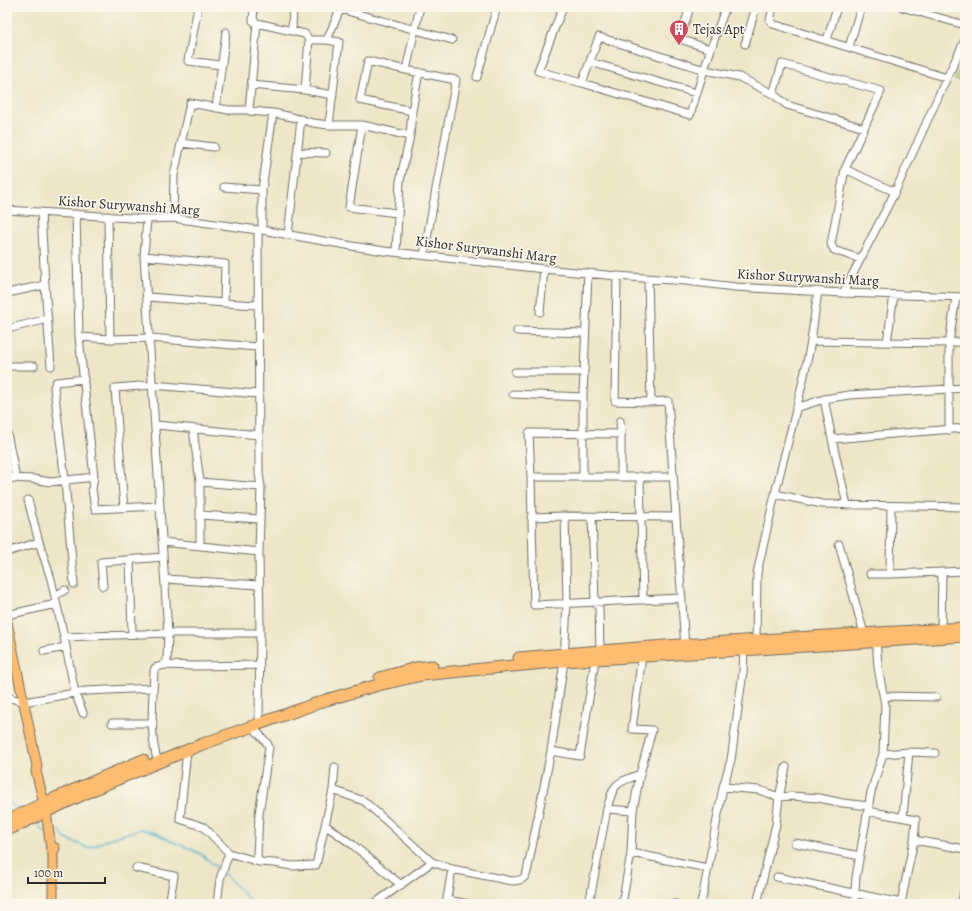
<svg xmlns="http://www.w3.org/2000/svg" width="972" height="911" font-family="Alegreya,serif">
  <rect width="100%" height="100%" fill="#fbf7ec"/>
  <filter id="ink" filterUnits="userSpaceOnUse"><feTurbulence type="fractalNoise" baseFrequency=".025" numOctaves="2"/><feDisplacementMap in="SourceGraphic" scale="8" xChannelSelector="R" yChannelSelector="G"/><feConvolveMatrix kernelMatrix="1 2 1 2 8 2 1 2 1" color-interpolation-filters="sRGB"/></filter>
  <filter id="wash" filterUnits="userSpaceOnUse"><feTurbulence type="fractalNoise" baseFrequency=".012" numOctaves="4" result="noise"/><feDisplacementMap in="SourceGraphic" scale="16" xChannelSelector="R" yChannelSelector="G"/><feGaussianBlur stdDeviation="0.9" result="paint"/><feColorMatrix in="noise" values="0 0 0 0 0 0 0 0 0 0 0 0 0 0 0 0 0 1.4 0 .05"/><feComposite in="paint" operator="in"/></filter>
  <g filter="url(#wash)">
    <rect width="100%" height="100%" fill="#ede6c7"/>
    <path fill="#b0c66a" stroke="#6e784a" d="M965,56V83L954,80Z"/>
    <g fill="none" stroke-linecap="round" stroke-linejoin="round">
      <path stroke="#51b3d0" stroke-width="1.5" d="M7,798L11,804L16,808L20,807
        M39,823L41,830L46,832
        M60,830L64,838L88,848L94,846L108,839L141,829L158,834L166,839L191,849L202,855L220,870
        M224,873L253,904"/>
    </g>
  </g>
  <g filter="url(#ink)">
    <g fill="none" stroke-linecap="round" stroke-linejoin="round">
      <g stroke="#6f6c62" stroke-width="9">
        <path id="minor" d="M198,7L188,61L221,65
          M420,7L406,70L456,80L424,255
          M563,7L538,71L582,83L599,37L705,70L739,77L773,94L787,105L864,128L881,91L782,64L773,94
          M690,7L680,39L710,49
          M773,7L770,20L773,24L947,78
          M902,7L926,14L929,7
          M340,9L452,40
          M926,14L965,25
          M257,23L305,34L309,40H327L341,7
          M292,30L293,7
          M309,40L305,90L333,95
          M327,40L339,42L329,125
          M827,40L837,7
          M745,44L756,7
          M849,47L861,7
          M590,62L696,93
          M406,70L368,61L360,100L412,111
          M477,77L497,7
          M582,83L690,115C701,79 712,43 726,7
          M251,85L305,90
          M216,108L226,32
          M249,110L257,23L253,21L254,7
          M864,128L845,169L895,192
          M181,143L214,147
          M298,152L326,153
          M845,169L831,244L834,250L860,259
          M224,187L262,190
          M7,210L147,219L173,218L258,230H262L352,246L384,251L544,269L617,276L686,281L735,287L843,293L965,297
          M41,212L45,285L51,366
          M397,213L349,207L362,125L410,136
          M76,214L79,337L110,339L150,338L257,347
          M108,216L110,339
          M173,218L174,175L190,103L229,110H249L250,111L273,113L292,117L313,123L329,125H362
          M147,219L144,256L168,633L167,660L164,665L155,668L154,671C153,698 149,737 158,762
          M258,230L259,474L261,487L259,552L260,633
          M262,230V190L273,113
          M288,235L301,119
          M396,251L400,181L410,136L412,111L419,72
          M144,256L225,264L224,303L148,297
          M588,273L583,397V477H531L534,605L682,598
          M617,276L615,401L651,402L648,279
          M818,291L811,341L949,343L965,341
          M7,293L45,285
          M843,293L895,192L943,86L965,40
          M224,303L257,305
          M540,312L544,269
          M7,329L48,319
          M517,331L585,333
          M79,337L94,477L92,489L95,509L159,506
          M887,342L894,295
          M7,366H34
          M515,372H584
          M513,394L583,397
          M824,399L832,439L965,428
          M651,402L668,401L685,647
          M796,408L824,399L849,395L965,388
          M156,425L259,435
          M193,429L200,482V546
          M949,430V343L956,297
          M7,433L16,478
          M832,439L847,505
          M621,476V434
          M640,476L643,600
          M531,477L529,433L621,434L620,421
          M583,477H673
          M7,478L33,479L50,482L94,477
          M200,482L261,487
          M775,494C787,443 802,393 811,341
          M28,500L39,542
          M124,508L115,388L153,385L258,394
          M200,515L260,519
          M531,517L565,516L676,517
          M592,517L595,602L599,608L600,650
          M162,542L259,552
          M839,544L865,637
          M7,552L39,542L51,579L64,637L75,693L83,713
          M130,559L132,634
          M870,574H890L891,506
          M890,574L942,572
          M165,579L259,585
          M74,584L65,481L54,387L56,382L84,379
          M103,586L101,562L163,557
          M55,596L65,590
          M7,615L56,604
          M941,629L942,572L965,571
          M64,637L168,633H260L259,717
          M756,644L757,573L775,494L822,504L965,507
          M744,647L743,672L731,760L723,787L759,790L779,797L791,796L819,798L843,803L869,806
          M44,651L66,647
          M164,665L194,666L259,665
          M884,696L936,697
          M7,697L24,702L86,691L153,688
          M112,723H153
          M252,726L267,743L269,747L259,814L257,856L259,862L274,863L292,866L316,865L333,790L335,767
          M187,750L180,819L204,827L229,853L259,862
          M551,751L564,661L567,603L565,516
          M883,754L909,752L935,753
          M333,790L364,801L432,862L452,869L512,881C520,881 525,879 527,872L551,751L580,756L595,660
          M607,809C614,782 615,784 640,774
          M633,811L640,774L652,730L632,729L642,656
          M868,811L916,820L914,840
          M903,817L909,752
          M325,825L353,845L401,885
          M795,843L860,856
          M631,853L708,868L723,787
          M136,868L174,876L169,904
          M777,877L901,903L914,840L965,849
          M447,900L469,904
          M217,904L220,879L229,853
          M374,904L432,862
          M446,904L452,869
          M589,904L607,809L633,811L631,853L622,904
          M674,904H676
          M701,904L708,868
          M757,904L776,824L779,797L786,767
          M854,904L856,877L871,792L883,754L885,705L878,667L876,638
          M962,904L965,883"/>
      </g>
      <g stroke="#6f6c62" stroke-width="11">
        <path id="major" d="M7,622L37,766L36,771L46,811L51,849L53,852
          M53,904V852L55,848"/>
      </g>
      <g stroke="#6f6c62" stroke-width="13">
        <path id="highway" d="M519,658C667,644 816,637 965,628
          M380,678L416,668L432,666
          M7,821L44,803L143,760
          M7,830L101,786L200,745L326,700L378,685L422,675L564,661L965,636"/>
      </g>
      <use href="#minor" stroke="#fff" stroke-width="7"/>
      <use href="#major" stroke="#febc70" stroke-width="9"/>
      <use href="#highway" stroke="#febc70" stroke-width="11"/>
    </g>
  </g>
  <defs>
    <g id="building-pin" transform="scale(1)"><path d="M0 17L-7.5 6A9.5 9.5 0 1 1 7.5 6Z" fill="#d1495b" stroke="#fbf7ec"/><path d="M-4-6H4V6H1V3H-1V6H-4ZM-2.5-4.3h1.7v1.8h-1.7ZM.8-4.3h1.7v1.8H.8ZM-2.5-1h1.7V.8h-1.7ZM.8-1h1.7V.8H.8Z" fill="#fff"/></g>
  </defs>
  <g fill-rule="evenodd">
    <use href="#building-pin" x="679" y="29"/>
  </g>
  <g text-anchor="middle" stroke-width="3.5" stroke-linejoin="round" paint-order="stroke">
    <g font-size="14" fill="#2b2b2b" stroke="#fbf7ec" text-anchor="start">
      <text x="693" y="34">Tejas Apt</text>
    </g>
    <g font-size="14" fill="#2b2b2b" stroke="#fbf7ec">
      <text transform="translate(129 205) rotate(4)" y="5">Kishor Surywanshi Marg</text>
      <text transform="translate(486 249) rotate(7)" y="5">Kishor Surywanshi Marg</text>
      <text transform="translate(808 277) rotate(3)" y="5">Kishor Surywanshi Marg</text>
    </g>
  </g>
  <rect width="972" height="911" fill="none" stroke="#fbf7ec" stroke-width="24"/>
  <path d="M28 877v6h77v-6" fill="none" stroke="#2b2b2b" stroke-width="2"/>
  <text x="34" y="877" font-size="12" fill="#2b2b2b" stroke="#fbf7ec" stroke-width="3" paint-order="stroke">100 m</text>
</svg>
